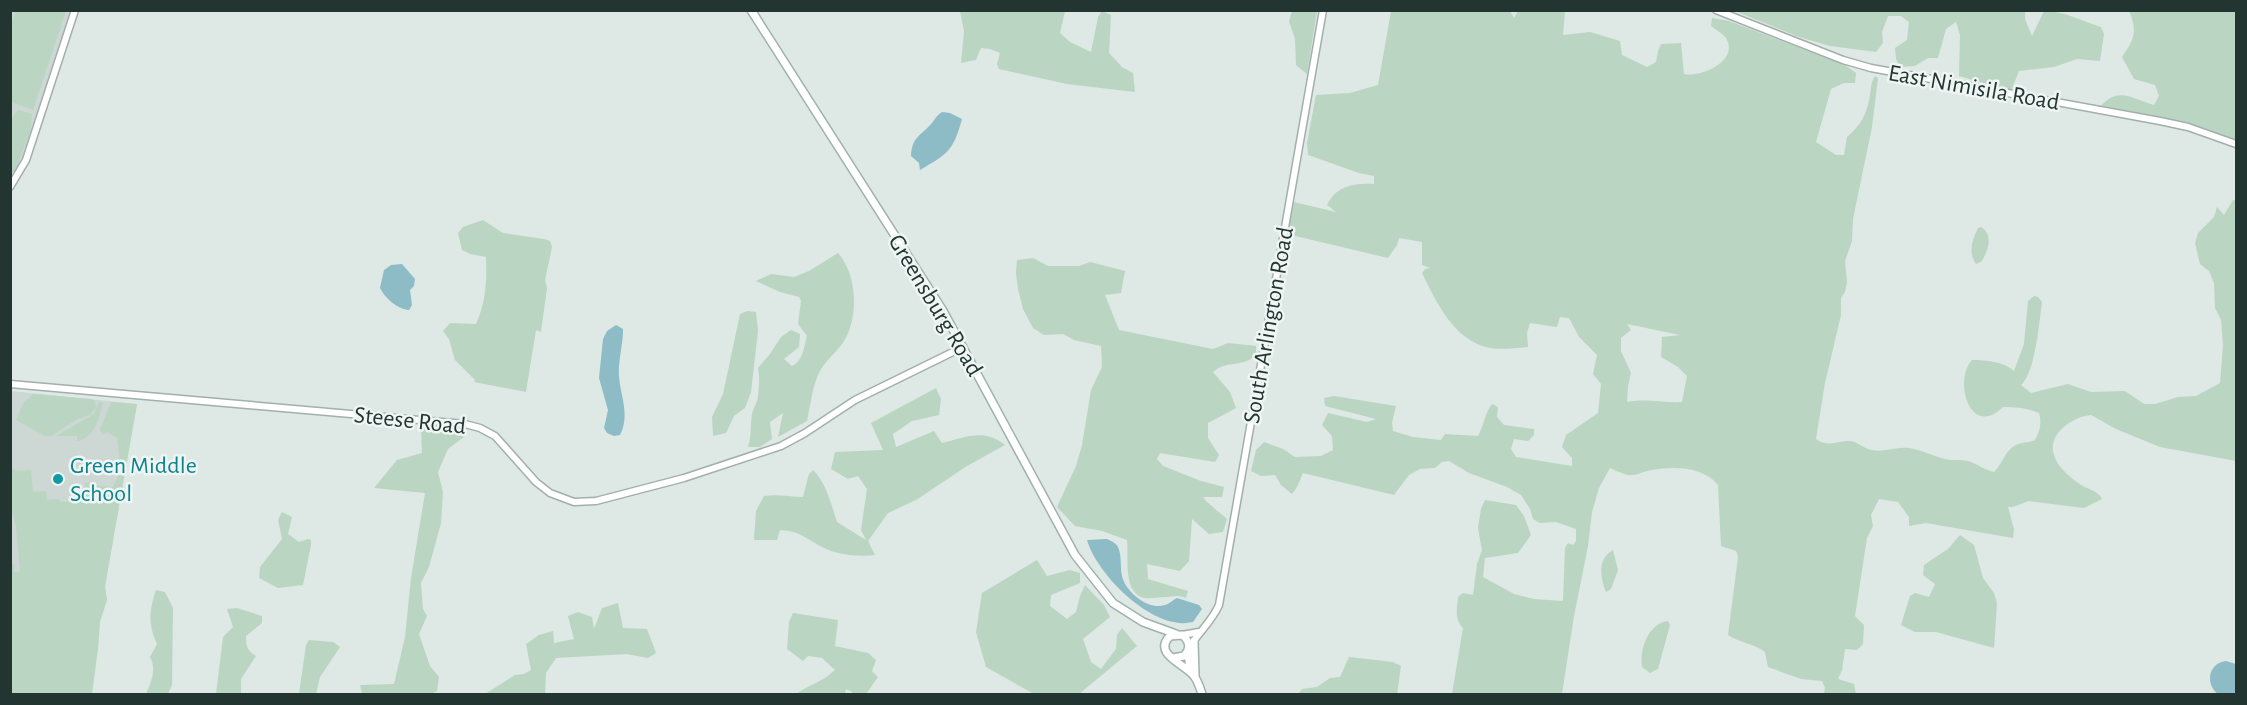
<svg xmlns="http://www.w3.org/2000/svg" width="2247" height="705" font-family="'Alegreya Sans',sans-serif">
  <rect width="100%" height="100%" fill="#dee8e4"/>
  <path fill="#cdd7d3" d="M11,11H72L31,143L17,176L11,185Z
    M11,391L137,404L105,586L11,600Z"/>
  <path fill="#bad6c2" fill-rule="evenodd" d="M11,11H66L33,110L11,102L10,26L15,13Z
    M960,11H1065L1060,33L1070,42L1091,52L1098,17L1102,11L1111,15L1109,53L1122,67L1133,73L1135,92L1067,84L999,69L997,64L1000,53L990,49L981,48L976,60L961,63L964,31Z
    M1292,11H1317L1307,74L1296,65L1295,39L1289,21Z
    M1391,11H1510L1514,18L1518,11H1565L1563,35L1590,32L1620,41L1622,55L1647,67L1656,62L1658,51L1661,44L1681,43L1684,74C1700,78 1740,61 1726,38C1723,34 1715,29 1711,26L1712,18L1729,21L1845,65L1856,73L1855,83H1844L1831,89L1816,142L1836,155H1844L1847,137C1861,125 1867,114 1870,95C1871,88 1871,82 1875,76L1878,78L1872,127L1853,219L1852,241L1845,261L1847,283L1845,292L1841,298V315L1825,383L1816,439C1827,447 1834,442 1847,441C1855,440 1861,446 1868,449C1882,454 1895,446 1909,448C1922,450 1933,456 1945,459C1952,461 1961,459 1968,461C1978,464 1984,470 1994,472C2002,465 2005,450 2016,445C2022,442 2029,443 2035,440C2040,431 2042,423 2039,413C2027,408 2016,407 2003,407C1970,439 1953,381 1972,360C1985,360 2005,362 2014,371L2024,344L2028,301L2034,296L2038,297L2042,302C2039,323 2036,370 2021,385L2031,393L2068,384L2091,392L2125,391L2144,404H2155L2178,397L2196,396L2220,383L2223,345L2221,320L2215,308L2214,283L2209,271L2200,264L2195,243L2198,233L2214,217L2217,207L2224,215L2233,200H2236V461L2160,447L2116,429L2091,415C2079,416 2066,423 2058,433C2042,454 2066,476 2083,486C2090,490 2098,491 2102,499L2084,508L2029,501L2013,507H2008L2014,529L2013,538L1926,523L1909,526V517L1898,502L1879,499L1871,515L1873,526L1867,538L1855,616L1864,625L1863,644L1857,650L1845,649L1842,670L1838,679L1854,684L1856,694H1824L1825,688L1822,681L1801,679L1768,667L1765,652C1753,643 1740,643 1728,635L1738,557L1736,551L1721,546L1718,485C1702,465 1670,466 1647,471C1642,472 1637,475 1633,475C1626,476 1617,471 1610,468L1599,488L1592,512L1588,546L1574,616L1562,694H1452L1463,628C1454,619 1457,609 1458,597L1463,593L1473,595L1477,564L1482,550L1478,528L1481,509L1485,500L1516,505L1524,516L1531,535L1518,553L1485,558L1483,577L1514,594L1534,599L1563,601L1565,548L1568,543L1573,545L1576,541V529L1556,522L1540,523L1533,519L1530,509L1521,495L1507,487L1469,473L1449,461L1442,462L1435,468L1420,469L1409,475L1394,495L1303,473L1297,487L1292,494L1281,485L1275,475L1261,476L1251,471L1256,450L1264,442L1283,449L1295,457L1321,456L1333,450L1332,436L1322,425L1328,413L1367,422L1376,419L1325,406L1324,398L1334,396L1396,406L1392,423L1393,431L1413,437L1441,440L1445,434L1478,436C1484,425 1485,413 1492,404L1498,407L1497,417L1504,425L1534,429V435L1528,441L1514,439L1511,449L1516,457L1572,466V458L1562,447L1566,435L1598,413L1601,384L1593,374L1597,355L1579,337L1569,318L1560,317L1557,327L1530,323L1527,333L1528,347C1516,348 1502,350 1490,348C1454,341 1437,303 1422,273L1425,269L1430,268L1422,265V242L1399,238L1397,245L1388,258L1287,234L1294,202L1336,212L1327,205C1336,186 1354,183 1374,184V176L1359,173L1308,155L1307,143L1316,95L1350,93L1378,85ZM1627,324L1680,335L1662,337L1661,357L1678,367L1687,376L1682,402C1663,403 1646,398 1627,402L1628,386L1631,373L1621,351V338L1631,330Z
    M1735,11H2025V19L2032,36L2044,11C2061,10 2083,21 2101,27L2104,34L2100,61L2077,59L2054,67L2019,71L2011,91L1959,76L1960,35L1956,22L1946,29L1938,58H1928L1915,66L1900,67L1896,59L1895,48L1907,40L1909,22L1901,16H1888L1882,32L1883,43L1876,52L1830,46L1799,37Z
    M2129,11H2236V142L2159,117L2100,107C2118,86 2131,98 2154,105L2159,96L2155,85L2134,79L2122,57C2134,40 2138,31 2129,11Z
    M18,110L32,114L31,129L15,172L11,171C11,154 4,122 18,110Z
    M483,220L503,233L544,239L550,241L552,247L545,280L547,288L541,332L536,330L526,392L474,382L475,380L455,360L449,339L443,331L450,323L476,324C486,302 487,281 486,257L470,254L462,250L458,233L463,227Z
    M1981,227C1994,235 1988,250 1982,261L1976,264C1968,253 1972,240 1978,228Z
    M838,253C857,274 859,317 844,341C837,352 826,360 820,371C813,383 810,407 807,421L778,437L783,413L770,422L772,439L760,447H748C752,434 750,426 752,414C753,408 758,402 758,396C759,387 760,377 758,368L770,354L781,337L791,330L800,334L799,347L784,359L792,366C803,361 804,347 807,336L798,324L801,301L799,297L780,292L756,281L771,274L794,277L809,271Z
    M1033,258L1048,266H1079L1090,262L1125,271L1121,293L1105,295L1119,330L1213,349L1228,343L1256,346V355C1240,369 1229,359 1213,372L1230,392L1236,408L1208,423V438L1219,455L1215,462L1160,453L1157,459L1163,466L1201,481L1224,487L1222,497H1203L1207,502L1227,519L1223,532L1209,534L1192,519L1189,561L1180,571L1147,564L1148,579L1188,591L1186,598C1177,594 1173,597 1164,597C1158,597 1151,599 1145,598C1122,593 1129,558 1127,540L1102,531L1075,526L1057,507L1076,466L1082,445L1091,390L1102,367L1101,346L1074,340L1063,334L1044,335L1033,328L1023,309L1018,289L1016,273L1017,260Z
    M747,311L756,312L758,331L751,392L745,408L734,416L726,433L713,436L712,417L723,394L740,314Z
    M936,388L941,399L939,415L912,421L893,434L896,447L934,431L942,443C966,437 984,428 1005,445L967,466L916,500L888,513L868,541L875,555C859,557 838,555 824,548C806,539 801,531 780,530L777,540H754L756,511L764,496C778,494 789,497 803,497L809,474L813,470C827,484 831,504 837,522L866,540L861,530L867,489L858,476L848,479L831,469L835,452L883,450L871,423Z
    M33,394L91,399L95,401L96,408L90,415L76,420L51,436H45L16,420L24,402Z
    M99,402L103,403C99,418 96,435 79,441H77V436H56L55,441L56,436L94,414Z
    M111,402L137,404L105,586L107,600L100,622L98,649L92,694H11V563L14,564V572H20L16,527L11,505V470L12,468L17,471L31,470L33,492L46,491L47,500L59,499L60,502L86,500L85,483H94L95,486L113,487L117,479V472L121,471L117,438L107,432L104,435L100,430Z
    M448,425L463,429L465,436L448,449L438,472L443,492L441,523L429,567L421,583L423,609L427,616L419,634L430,666L439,677L437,691L431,694H362L360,685L394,684L405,637L411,578L425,493L374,488L397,460L422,453L421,428Z
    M282,512L292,517L288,534L299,542L308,539L311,540V545L303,585L278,588L259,578L260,567L282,539L278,520Z
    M1960,535L1974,545L1983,578L1994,593L1997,603L1994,648L1936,632H1915L1901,625L1910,596L1915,593L1929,597L1935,584L1923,575L1924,565L1948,549Z
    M1613,550L1618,570L1611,589L1606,592C1600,577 1597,559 1613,550Z
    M1037,560L1047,576L1070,570L1080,573V583L1051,595L1050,606L1067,619L1076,612L1080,596L1085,585L1104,605L1110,617L1083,639L1091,662L1101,669L1116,649L1117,635L1122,628L1137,646L1079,694H1034L986,667L976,632L982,593Z
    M156,590L165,592L173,608L172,685L168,694H146C151,682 157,670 150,657L157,644C148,624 149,611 156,590Z
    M618,603L623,628L647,629L656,653L648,658L627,654L556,658L546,673L545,694H485L515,675L524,674L531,670L526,644L539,635L553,631L554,643L574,639L568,616L578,612L592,617L594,629L602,608Z
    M237,608L262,616V623L246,636C246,645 247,651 256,656L241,679V694H216L223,637L233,627L227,609Z
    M793,613L838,620L835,646L868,653L876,660L872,671L878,677L866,694H852V692L846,689L845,694H796C809,685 824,681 835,670L822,658L808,656L803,661L787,649L789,622Z
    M1668,621L1670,625L1658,669L1650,673L1642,667C1639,651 1648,623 1668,621Z
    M309,640L333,642L340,647L320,677L316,694H299L306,645Z
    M1349,657L1393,662L1401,666L1397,694H1298L1302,689L1317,687L1330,678L1340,677Z"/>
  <path fill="#8dbcc6" d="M942,112L950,113L962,119C953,152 947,154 920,170L919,163L911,156C912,136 921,136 932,123C936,118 937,115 942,112Z
    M402,264L415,279L414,286L410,290L412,305L409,310C397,309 385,298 380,288L384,270L391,265Z
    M616,325L623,329V333C622,348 618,363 619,377C621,398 630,415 620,435L614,436L607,433L604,428L608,410L599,378L603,339L607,331Z
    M1107,539C1111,541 1116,543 1118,547C1122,556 1120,567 1122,576C1125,591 1148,611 1165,605C1169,604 1173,600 1177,598L1199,605L1202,609L1193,622C1154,632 1097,575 1087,540Z
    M2226,661L2236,664V690L2234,694H2218C2205,684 2208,663 2226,661Z"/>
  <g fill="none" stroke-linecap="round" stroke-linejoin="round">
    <g stroke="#a2afab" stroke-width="9">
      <path id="tertiary" d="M1716,10L1843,60L1871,68L2160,121L2188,127L2236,144
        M10,187L26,160L75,10
        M10,384L465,424L480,428L495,436L536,482L550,493L574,502L596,501L684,478L781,446L805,433L855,400L963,347
        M1182,635L1199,632
        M1191,645C1200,631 1212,621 1219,605L1323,10"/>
    </g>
    <g stroke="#9fb2ac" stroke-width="10">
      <path id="secondary" d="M751,10L943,311L1075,555L1113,603L1143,622L1176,634
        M1194,641L1195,676
        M1188,651L1190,671
        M1173,658L1184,656C1191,649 1190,641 1182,635L1170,636C1152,654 1185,664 1194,676C1198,681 1200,688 1202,694"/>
    </g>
    <use href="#tertiary" stroke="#fff" stroke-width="6"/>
    <use href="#secondary" stroke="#fff" stroke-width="7"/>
  </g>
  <circle fill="#0f9aa8" stroke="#eef5f2" stroke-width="2" cx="58" cy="479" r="6"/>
  <g text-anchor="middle" stroke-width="5" stroke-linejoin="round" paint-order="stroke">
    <g font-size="24" fill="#223531" stroke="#eef5f2">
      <text transform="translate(1974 87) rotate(10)" y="8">East Nimisila Road</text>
      <text transform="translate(936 305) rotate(59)" y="8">Greensburg Road</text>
      <text transform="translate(1268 325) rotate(-80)" y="8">South Arlington Road</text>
      <text transform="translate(410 420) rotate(6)" y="8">Steese Road</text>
    </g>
    <g font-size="24" fill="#0d838f" stroke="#eef5f2" text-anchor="start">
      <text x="70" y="473">Green Middle<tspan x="70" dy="28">School</tspan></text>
    </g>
  </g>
  <rect width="2247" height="705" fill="none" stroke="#223531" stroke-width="24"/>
</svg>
